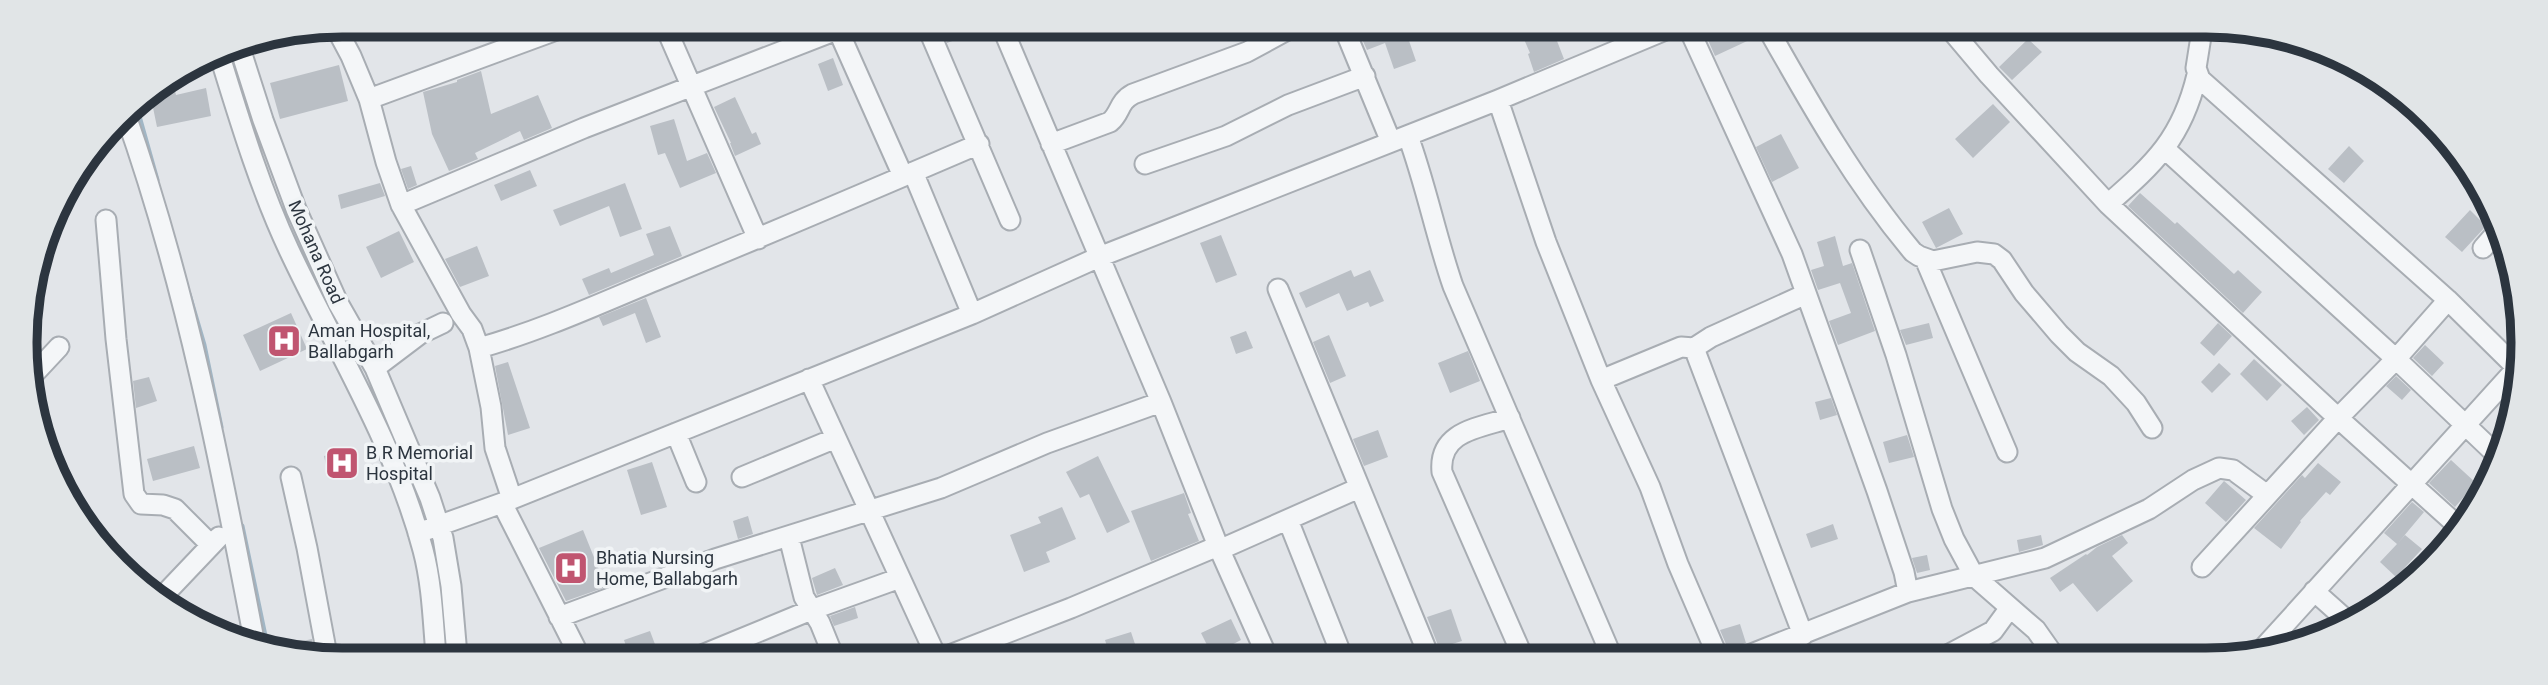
<svg xmlns="http://www.w3.org/2000/svg" width="2548" height="685" font-family="Roboto,sans-serif">
  <rect width="100%" height="100%" fill="#e2e5e9"/>
  <g fill="none" stroke-linecap="round" stroke-linejoin="round">
    <path stroke="#a1b6c5" stroke-width="5" d="M135,102L157,180
      M189,294L204,345L221,427
      M242,526L268,650"/>
  </g>
  <path fill="#babfc5" d="M940,26L987,27V28L947,43Z
    M1357,28H1422L1407,35L1416,61L1394,69L1385,43L1367,50Z
    M1519,28H1552L1564,59L1534,72L1528,54L1530,53Z
    M1731,29H1756L1758,36L1715,56L1708,40Z
    M2028,39L2042,52L2012,80L1999,67Z
    M833,58L843,85L828,91L818,64Z
    M339,65L348,101L280,119L270,83Z
    M481,71L491,114L538,95L552,128L524,140L520,131L475,153L478,159L449,171L432,134L423,92L457,82V80Z
    M172,79L176,95L206,88L211,116L157,127L150,93Z
    M735,97L752,134L756,132L761,144L735,156L730,143H731L714,107Z
    M1993,104L2010,122L1973,158L1955,139Z
    M674,119L687,161L707,153L716,173L680,188L665,153L658,155L650,126Z
    M1781,134L1799,168L1772,182L1756,147Z
    M2349,146L2364,161L2344,183L2328,169Z
    M411,166L417,185L408,189L401,169Z
    M530,170L537,186L501,201L494,185Z
    M380,183L385,196L341,209L338,195Z
    M625,183L642,229L620,237L609,206L560,226L553,210Z
    M2140,193L2175,224L2177,222L2234,274L2238,270L2262,292L2243,313L2128,206Z
    M1949,208L1963,234L1936,248L1922,222Z
    M2470,210L2486,226L2462,252L2445,237Z
    M670,226L682,256L589,295L582,279L609,268L611,273L654,255L646,234Z
    M399,231L414,262L381,278L366,247Z
    M1221,235L1237,275L1216,283L1200,243Z
    M1835,236L1843,266L1852,263L1875,331L1838,345L1829,321L1851,313L1840,283L1818,290L1811,270L1824,266L1817,242Z
    M477,246L489,276L460,287L445,259Z
    M1351,270L1354,277L1370,270L1384,301L1370,307L1368,302L1347,311L1339,293L1306,308L1299,293Z
    M646,298L661,337L646,343L635,313L603,326L599,317Z
    M291,313L307,349L260,371L243,335Z
    M1929,323L1933,338L1906,345L1900,330Z
    M2218,323L2232,336L2214,356L2200,343Z
    M1246,331L1253,348L1236,354L1230,337Z
    M1329,335L1346,376L1330,383L1313,342Z
    M2425,345L2444,363L2432,376L2413,358Z
    M1468,351L1480,381L1450,393L1438,363Z
    M2254,359L2282,385L2267,401L2240,374Z
    M508,362L530,428L508,435L495,366Z
    M2219,363L2231,374L2212,393L2201,382Z
    M2396,376L2411,390L2402,400L2386,386Z
    M149,377L157,401L136,408L133,381Z
    M1831,398L1837,415L1820,420L1815,402Z
    M2307,407L2319,420L2304,435L2291,421Z
    M1378,430L1388,457L1364,466L1353,439Z
    M1907,435L1914,457L1889,463L1883,442Z
    M194,446L200,468L153,481L147,459Z
    M351,449L355,466L328,474L324,456Z
    M1098,456L1130,522L1107,533L1089,494L1080,498L1066,472Z
    M2451,460L2476,483L2455,507L2429,483Z
    M652,462L667,507L641,515L627,470Z
    M2318,463L2341,482L2330,495L2326,492L2300,521L2301,522L2281,549L2254,528L2302,475L2305,478Z
    M2224,481L2246,500L2226,522L2205,503Z
    M1184,493L1191,513L1188,514L1199,541L1151,561L1131,511Z
    M2412,502L2424,512L2398,543L2405,535L2422,549L2396,577L2380,562L2397,544L2384,533Z
    M1062,507L1076,539L1046,552L1050,562L1024,572L1010,535L1041,523L1038,517Z
    M748,516L753,534L738,539L733,521Z
    M1833,524L1838,539L1811,548L1806,534Z
    M583,530L606,587L566,601L539,548Z
    M2041,535L2043,545L2019,552L2017,540Z
    M2122,535L2128,543L2112,556L2133,581L2097,612L2073,583L2060,592L2050,578L2086,554L2087,555L2097,547Z
    M1927,555L1930,570L1917,573L1912,558Z
    M835,568L843,585L817,595L812,578Z
    M855,607L858,618L834,626L830,616Z
    M1451,609L1462,641L1439,648L1427,617Z
    M1231,619L1241,640L1212,655L1201,633Z
    M1740,624L1746,643L1728,649L1720,630Z
    M650,631L659,655H629L624,640Z
    M1131,632L1139,656H1110L1105,640Z
    M312,639L314,655L281,654L270,650L269,648Z
    M1809,646L1815,657H1779L1802,647Z"/>
  <g fill="none" stroke-linecap="round" stroke-linejoin="round">
    <g stroke="#a8adb3" stroke-width="23">
      <path id="minor" d="M335,26L351,56L369,99L386,162L401,205L461,314L472,329L479,348L491,407L495,448L512,499
        M665,26L758,239
        M927,26L1010,220
        M1002,27L1161,402L1218,546L1267,656
        M1344,28L1391,142
        M1093,29L1098,27
        M1689,29L1792,254L1877,491L1904,572L1908,592
        M1768,29C1812,107 1855,183 1913,252L1919,256L1933,261L1977,252L1994,254L2002,260L2024,293L2059,334L2077,352L2111,376L2136,403L2152,428
        M838,30L903,176
        M1951,30L1989,75L2108,204L2338,418L2459,527
        M2202,30L2196,68L2200,79L2448,300L2517,368
        M239,45L263,120L296,209L338,303L375,368L430,498L443,538L451,586L457,655
        M218,50C239,118 259,186 289,250C335,348 395,444 423,550C432,584 433,620 436,655
        M369,99L570,25
        M1498,100L1546,242L1601,380L1650,487L1678,564L1718,657
        M125,113C186,285 221,466 255,645
        M1408,136C1426,185 1436,237 1453,286L1612,657
        M1051,144L1110,122C1121,113 1118,102 1133,94L1247,52L1293,27
        M2165,149L2396,359L2499,457
        M1145,164L1226,136L1288,105L1365,76
        M913,172L972,314
        M2108,204C2155,163 2182,138 2197,75
        M401,205L584,128L847,26
        M106,220L116,339L134,494L141,504L163,505L175,509L210,544
        M2483,248L2497,232
        M1860,250L1896,355L1942,509L1954,539L1974,576L2036,630L2055,657
        M1925,259L2007,452
        M1278,289L1429,656
        M479,348C543,330 603,302 664,277C769,234 874,189 979,144
        M1694,348L1711,337L1806,294
        M375,368L420,334L443,323
        M31,377L59,347
        M809,379L936,656
        M1601,380L1681,347L1694,348L1803,635
        M1510,418C1479,428 1438,431 1442,472L1523,657
        M676,433L696,482
        M291,477L307,548L327,655
        M742,477L836,438
        M502,503L579,655
        M1288,520L1342,656
        M418,533L502,503L972,314L1099,257L1498,100L1668,29
        M789,537L804,597L820,623L833,655
        M1219,550L1359,488
        M2202,567L2338,418L2396,359L2448,300
        M2314,591L2351,624
        M161,598L219,537
        M559,617L715,559L941,488L1047,443L1161,402
        M702,655L811,610L900,578
        M2257,655L2517,368
        M947,656L1071,608L1218,546
        M1744,657L1908,592L2045,558L2149,509L2193,480L2219,468L2233,470L2267,495
        M1944,657L1993,631L2009,609"/>
    </g>
    <use href="#minor" stroke="#f4f6f8" stroke-width="19"/>
  </g>
  <defs>
    <g id="hospital-square" transform="scale(1.75)"><rect x="-9" y="-9" width="18" height="18" rx="4" fill="#c05570" stroke="#f1f4f6"/><path d="M-5-5h3v3.5h4V-5h3V5h-3V1.5h-4V5h-3Z" fill="#fff"/></g>
  </defs>
  <g fill-rule="evenodd">
    <use href="#hospital-square" x="284" y="341"/>
    <use href="#hospital-square" x="342" y="463"/>
    <use href="#hospital-square" x="571" y="568"/>
  </g>
  <g text-anchor="middle" stroke-width="7" stroke-linejoin="round" paint-order="stroke">
    <g font-size="18" fill="#2c353f" stroke="#f1f4f6">
      <text transform="translate(316 252) rotate(66)" y="6">Mohana Road</text>
    </g>
    <g font-size="18" fill="#2c353f" stroke="#f1f4f6" text-anchor="start">
      <text x="308" y="337">Aman Hospital,<tspan x="308" dy="21">Ballabgarh</tspan></text>
      <text x="366" y="459">B R Memorial<tspan x="366" dy="21">Hospital</tspan></text>
      <text x="596" y="564">Bhatia Nursing<tspan x="596" dy="21">Home, Ballabgarh</tspan></text>
    </g>
  </g>
  <path d="M0 0H2548V685H0ZM342 37H2206A305 305 0 0 1 2511 342V343A305 305 0 0 1 2206 648H342A305 305 0 0 1 37 343V342A305 305 0 0 1 342 37Z" fill="#e1e5e7" fill-rule="evenodd"/>
  <path fill="none" stroke="#2c353f" stroke-width="9" d="M342 37H2206A305 305 0 0 1 2511 342V343A305 305 0 0 1 2206 648H342A305 305 0 0 1 37 343V342A305 305 0 0 1 342 37Z"/>
</svg>
